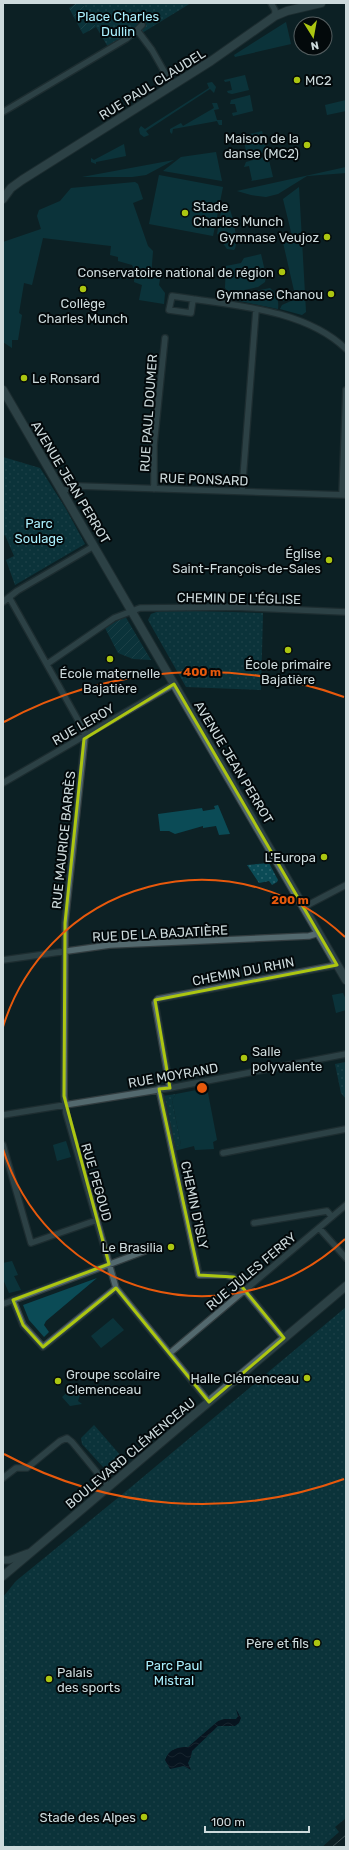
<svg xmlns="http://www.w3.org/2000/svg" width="349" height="1850" font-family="Rubik,sans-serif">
  <defs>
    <pattern id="park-dots" width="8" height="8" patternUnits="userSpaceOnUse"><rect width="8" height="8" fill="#0b4b56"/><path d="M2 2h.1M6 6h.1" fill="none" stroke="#2d646e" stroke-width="1.8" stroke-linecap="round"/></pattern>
    <pattern id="garden-furrows" width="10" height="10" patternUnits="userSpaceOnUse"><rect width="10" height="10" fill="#0b4b56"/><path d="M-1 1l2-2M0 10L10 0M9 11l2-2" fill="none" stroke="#2d646e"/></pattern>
    <pattern id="water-waves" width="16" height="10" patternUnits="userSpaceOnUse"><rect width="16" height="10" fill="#000519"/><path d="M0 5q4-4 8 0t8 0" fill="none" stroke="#24293a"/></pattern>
  </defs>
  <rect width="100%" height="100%" fill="#0d2125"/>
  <path fill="#0b4b56" d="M286,22L291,44L235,57L234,55Z
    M245,75L249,90L232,94L228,93L227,91L232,90L230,81L225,82L224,80Z
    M212,82L216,87L214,93L210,89L146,131L149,135L144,137L140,134L139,129L141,126L145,129L209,88L207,83Z
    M250,95L253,111L233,116L232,113L237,112L235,104H230L231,100Z
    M346,100V111L327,115L325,105Z
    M212,103H217L219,109L214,110L217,120H222V125H219L217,121L173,129L172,134L170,132V129L181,123L183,126L214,108Z
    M262,131L267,152L247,157L243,156L241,152L246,151L243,137H238Z
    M124,144L126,156L96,162V164L91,162V158L94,160Z
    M216,152L222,181L163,171L181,157Z
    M268,156L273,177L251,181L252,180L249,166L244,167L246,162Z
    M174,160L146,175L132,177H82Z
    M346,167V173L307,176L278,194L266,197L251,195L237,191Z
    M159,175L223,187L213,236L149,224Z
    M135,182L138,184L143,199L133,203L148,246L153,251L151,277L160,279L159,285L165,293L164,304L139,300L142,285L134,282L135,271L132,265L118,261V257L110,255L111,246L43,238L32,285L24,283L19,313L22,315L18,340H12V348L3,342V242L41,229L37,216L39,210L60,201L71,188Z
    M299,187L306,312L302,315L280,309L282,305L291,301L289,299L283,301L281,298L295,295L282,238L292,236L283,199Z
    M227,203C232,211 240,244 234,250L227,249L223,243L222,236L217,234L222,206L223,204Z
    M261,254L266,276L265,282L258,287L230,293L225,288L226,266L241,263L244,258Z
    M270,288C277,294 279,300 278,309L230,299L232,296Z
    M218,805L230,834L219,835L216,826L203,828V826L175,834L169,831H160L158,814L202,808L203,811L215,809L214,806Z
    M343,993L346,1000V1010L336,1013L332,995Z
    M207,1088L217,1140L213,1142L214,1149L195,1150L194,1146L174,1151L173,1147L181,1145L172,1100L176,1094Z
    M66,1141L71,1157L57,1161L53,1145Z
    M12,1261L18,1275L14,1276L21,1290L9,1293L3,1279V1263Z
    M97,1278L46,1321L44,1325L49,1332L44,1337L29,1320L23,1305Z
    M113,1318L124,1330L101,1348L91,1336Z
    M72,1388L80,1395L78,1401L82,1404L70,1406L62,1397Z"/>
  <path fill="url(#park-dots)" d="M82,3H191L111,52Z
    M3,457L40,468L66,509L85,544L15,585L6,560L14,556L5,535L3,536Z
    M162,610L263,613L261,690L186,687L148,620L151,614Z
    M269,863L278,880L277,882L272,885L269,881L259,883L247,865Z
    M346,1062V1099L341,1093L335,1064Z
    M176,1094L172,1100L181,1145L173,1147L163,1096Z
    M346,1307V1818L335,1827L339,1832L322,1847H3V1597L16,1581L130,1488Z
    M94,1425L121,1456L109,1468H104L82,1444L81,1438Z"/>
  <path fill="url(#garden-furrows)" d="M77,3H82L96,27L83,34L69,8Z
    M125,616L151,660L133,659L118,653L105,628Z"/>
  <path fill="url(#water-waves)" d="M236,1709L241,1718L239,1723L235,1726H218L192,1751L191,1757L188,1763L191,1770L184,1766L170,1769L165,1760C169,1749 177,1747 188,1747L218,1721L224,1719H236L238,1716Z"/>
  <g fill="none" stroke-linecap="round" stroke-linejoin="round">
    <g stroke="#313c3f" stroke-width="8">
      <path id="minor" d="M271,3L275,10V16
        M142,25L137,30L152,50L172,85
        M3,112L126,39L137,30
        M172,296L193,299L191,313L169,310Z
        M193,299C243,306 308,312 346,349
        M154,489V445L165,338
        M61,491L78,486L346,495
        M242,491L256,310
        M342,495L346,390
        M9,597L83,729L85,736L65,923L64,1096L66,1113L116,1288L209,1402
        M3,602L17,591L94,546
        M47,664L114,618L140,608L234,607L346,612
        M3,783L174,684
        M304,907L346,885
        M3,960L110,945L309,936L319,933
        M170,1088L155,1003L158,999L337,965
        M159,1089L199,1275H226L234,1277L284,1338
        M3,1115L170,1088L346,1054
        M3,1145L31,1243L97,1220
        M223,1153L346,1129
        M254,1223L327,1211L332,1217
        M319,1228L346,1258
        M13,1300L23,1325L43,1347L116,1288
        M3,1304L145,1251
        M170,1353L346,1205
        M3,1478L16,1468H27L60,1441L67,1438L72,1442L109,1487"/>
    </g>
    <g stroke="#313c3f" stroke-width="9">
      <path id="tertiary" d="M3,1560H9L28,1553"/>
    </g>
    <g stroke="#313c3f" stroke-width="10">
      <path id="secondary" d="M3,199L11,188L22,180L211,61L275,16L287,11L321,3
        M3,390L346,980
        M3,1576L346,1286"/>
    </g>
    <use href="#minor" stroke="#53696e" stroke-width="5.5"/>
    <use href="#tertiary" stroke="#53696e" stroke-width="7"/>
    <use href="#secondary" stroke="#53696e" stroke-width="8"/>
    <path stroke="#748487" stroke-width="1" d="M332,1847L346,1835"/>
  </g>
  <path d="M0 0H349V1850H0ZM174,684L337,965L155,1000L170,1088L159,1089L199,1275L234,1277L284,1338L209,1402L116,1288L43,1347L23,1325L13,1300L109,1264L64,1096L65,923L84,739Z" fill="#0d2125" fill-opacity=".55" fill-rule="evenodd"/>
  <path fill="none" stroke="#acc611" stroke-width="3" stroke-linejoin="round" d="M174,684L337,965L155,1000L170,1088L159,1089L199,1275L234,1277L284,1338L209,1402L116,1288L43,1347L23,1325L13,1300L109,1264L64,1096L65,923L84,739Z"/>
  <g fill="none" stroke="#e8590c" stroke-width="2">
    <path d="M345 1239A208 208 0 0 1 3 1149M3 1027A208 208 0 0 1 345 937"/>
    <path d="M344 1479A416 416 0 0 1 4 1454M4 722A416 416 0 0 1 344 697"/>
  </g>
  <g fill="#acc611" stroke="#03090b" stroke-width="1.5">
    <circle cx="297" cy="80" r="4"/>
    <circle cx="307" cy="145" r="4"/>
    <circle cx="185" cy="213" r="4"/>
    <circle cx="327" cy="237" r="4"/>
    <circle cx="282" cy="272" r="4"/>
    <circle cx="83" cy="289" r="4"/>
    <circle cx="331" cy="294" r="4"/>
    <circle cx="24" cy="378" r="4"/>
    <circle cx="329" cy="560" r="4"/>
    <circle cx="288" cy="650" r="4"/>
    <circle cx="110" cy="659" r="4"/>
    <circle cx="324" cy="857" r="4"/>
    <circle cx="244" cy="1058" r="4"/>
    <circle cx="171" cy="1247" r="4"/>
    <circle cx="307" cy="1378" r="4"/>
    <circle cx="58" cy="1381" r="4"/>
    <circle cx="317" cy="1643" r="4"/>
    <circle cx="49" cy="1679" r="4"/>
    <circle cx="144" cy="1817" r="4"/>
  </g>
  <g text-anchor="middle" stroke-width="4" stroke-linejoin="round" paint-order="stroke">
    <g font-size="13" fill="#aaeffd" stroke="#03090b">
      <text x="118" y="21">Place Charles<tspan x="118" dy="15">Dullin</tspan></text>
      <text x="39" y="528">Parc<tspan x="39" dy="15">Soulage</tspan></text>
      <text x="174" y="1670">Parc Paul<tspan x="174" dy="15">Mistral</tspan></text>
    </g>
    <g font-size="13" fill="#cddadc" stroke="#03090b" text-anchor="end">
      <text x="305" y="85" text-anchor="start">MC2</text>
      <text x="299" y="143">Maison de la<tspan x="299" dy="15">danse (MC2)</tspan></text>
      <text x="193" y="211" text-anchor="start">Stade<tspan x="193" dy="15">Charles Munch</tspan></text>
      <text x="319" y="242">Gymnase Veujoz</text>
      <text x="274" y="277">Conservatoire national de région</text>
      <text x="323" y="299">Gymnase Chanou</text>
      <text x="83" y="308" text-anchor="middle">Collège<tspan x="83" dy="15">Charles Munch</tspan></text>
      <text x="32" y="383" text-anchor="start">Le Ronsard</text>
      <text x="321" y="558">Église<tspan x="321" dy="15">Saint-François-de-Sales</tspan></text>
      <text x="288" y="669" text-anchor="middle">École primaire<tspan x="288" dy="15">Bajatière</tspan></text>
      <text x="110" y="678" text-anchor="middle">École maternelle<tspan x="110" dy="15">Bajatière</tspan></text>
      <text x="316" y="862">L'Europa</text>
      <text x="252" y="1056" text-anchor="start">Salle<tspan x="252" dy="15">polyvalente</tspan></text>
      <text x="163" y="1252">Le Brasilia</text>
      <text x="66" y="1379" text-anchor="start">Groupe scolaire<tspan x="66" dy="15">Clemenceau</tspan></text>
      <text x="299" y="1383">Halle Clémenceau</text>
      <text x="309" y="1648">Père et fils</text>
      <text x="57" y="1677" text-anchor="start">Palais<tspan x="57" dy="15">des sports</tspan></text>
      <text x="136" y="1822">Stade des Alpes</text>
    </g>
    <g font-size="13" fill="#cddadc" stroke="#03090b">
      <text transform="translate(152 84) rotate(-32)" y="5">RUE PAUL CLAUDEL</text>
      <text transform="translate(148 413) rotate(-86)" y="5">RUE PAUL DOUMER</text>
      <text transform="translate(204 479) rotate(2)" y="5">RUE PONSARD</text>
      <text transform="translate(71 482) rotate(59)" y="5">AVENUE JEAN PERROT</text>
      <text transform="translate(239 598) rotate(1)" y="5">CHEMIN DE L'ÉGLISE</text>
      <text transform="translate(83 724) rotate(-30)" y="5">RUE LEROY</text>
      <text transform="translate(234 762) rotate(59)" y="5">AVENUE JEAN PERROT</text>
      <text transform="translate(63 840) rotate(-84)" y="5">RUE MAURICE BARRÈS</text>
      <text transform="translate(160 933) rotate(-3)" y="5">RUE DE LA BAJATIÈRE</text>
      <text transform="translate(243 971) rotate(-11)" y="5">CHEMIN DU RHIN</text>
      <text transform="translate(173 1075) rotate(-10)" y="5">RUE MOYRAND</text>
      <text transform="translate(97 1182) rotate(74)" y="5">RUE PEGOUD</text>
      <text transform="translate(195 1205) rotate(78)" y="5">CHEMIN D'ISLY</text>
      <text transform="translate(251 1271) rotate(-40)" y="5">RUE JULES FERRY</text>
      <text transform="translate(130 1453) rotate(-40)" y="5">BOULEVARD CLÉMENCEAU</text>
    </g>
  </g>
  <circle cx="202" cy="1088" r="6" fill="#e8590c" stroke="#03090b" stroke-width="2"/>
  <g font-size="12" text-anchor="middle" font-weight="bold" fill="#e8590c" stroke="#03090b" stroke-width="4" stroke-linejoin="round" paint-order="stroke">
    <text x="202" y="676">400 m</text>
    <text x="290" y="904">200 m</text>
  </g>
  <rect width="349" height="1850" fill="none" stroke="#cddadc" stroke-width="8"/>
  <g transform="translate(313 36) rotate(169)"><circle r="19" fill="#03090b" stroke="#545d5f"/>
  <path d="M0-3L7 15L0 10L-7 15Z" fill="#acc611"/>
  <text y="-6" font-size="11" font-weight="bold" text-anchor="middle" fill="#cddadc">N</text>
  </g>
  <path d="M205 1826v6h104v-6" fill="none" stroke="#cddadc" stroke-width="2"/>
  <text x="211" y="1826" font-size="12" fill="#cddadc" stroke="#03090b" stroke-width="3" paint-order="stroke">100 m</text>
</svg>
